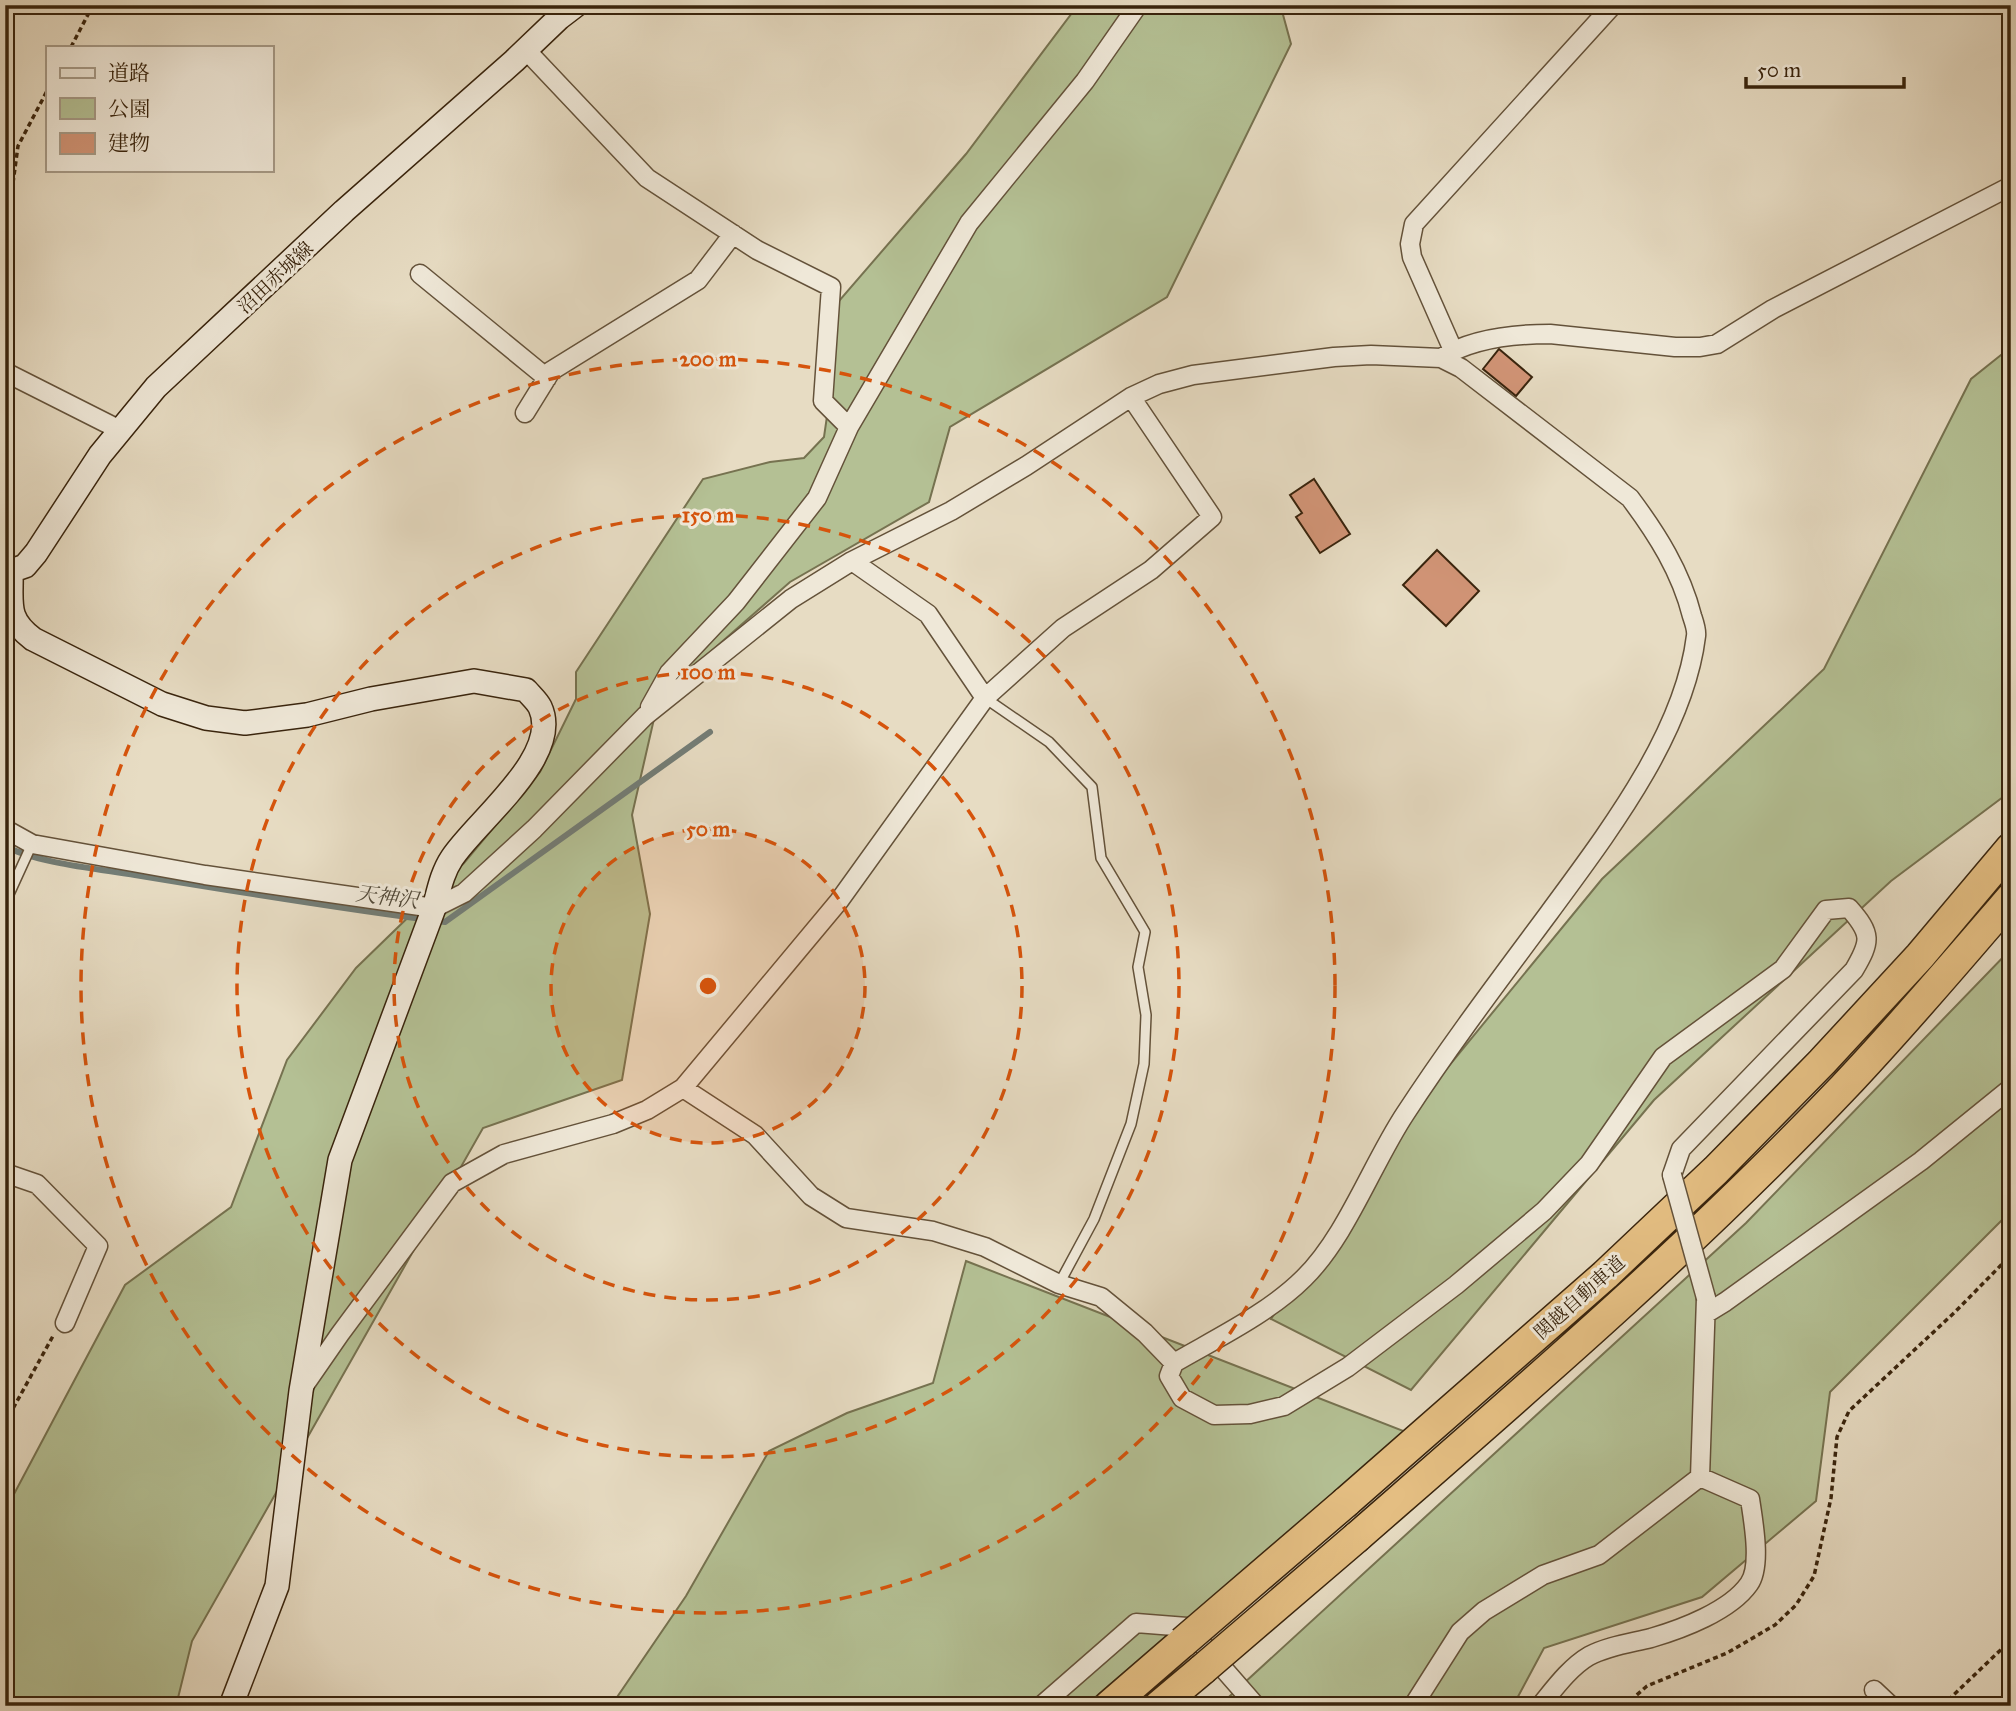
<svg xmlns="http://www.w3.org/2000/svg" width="2016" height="1711" font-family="'IM FELL Great Primer','Noto Serif JP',serif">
  <rect width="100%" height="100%" fill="#e7dcc3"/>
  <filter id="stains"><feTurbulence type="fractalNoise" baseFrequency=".00286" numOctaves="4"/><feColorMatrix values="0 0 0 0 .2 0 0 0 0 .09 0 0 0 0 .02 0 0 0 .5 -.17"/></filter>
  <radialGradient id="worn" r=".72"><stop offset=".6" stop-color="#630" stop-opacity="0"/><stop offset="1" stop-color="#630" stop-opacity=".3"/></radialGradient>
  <path fill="#b4c094" stroke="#767250" stroke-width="2" d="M1078,5H1287L1282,11L1291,44L1167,297L950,427L929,502L790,582L659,697L632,815L650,914L622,1080L483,1128L192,1641L176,1706H5V1511L125,1285L231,1207L287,1060L356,968L464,863L540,772L576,699V672L703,479L770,462L804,458L824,437L833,375L826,316L966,154Z
    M2011,347V791L1891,881L1654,1100L1411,1390L1271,1319L1407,1117L1602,879L1824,669L1971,379Z
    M2011,949V1211L1830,1392L1816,1501L1702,1597L1544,1648L1513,1706H1219L1746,1223Z
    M966,1261L1406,1432L1085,1706H611L686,1596L769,1451L847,1413L933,1383Z"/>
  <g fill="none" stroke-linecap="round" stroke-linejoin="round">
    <path stroke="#737d76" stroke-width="6" d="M5,846C36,863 99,869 135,875C238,892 341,909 445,922L710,732"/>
  </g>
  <path fill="#d19476" stroke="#39240d" stroke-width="2" d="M1499,349L1532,377L1516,396L1483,369Z
    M1314,479L1350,534L1320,553L1296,517L1302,513L1290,495Z
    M1437,550L1479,591L1446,626L1403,585Z"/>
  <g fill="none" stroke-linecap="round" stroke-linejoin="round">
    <g stroke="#64523a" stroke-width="12">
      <path id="lane" d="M985,698L1049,742L1092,787L1101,858L1145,932L1138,967L1146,1015L1144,1064L1131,1124L1094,1219L1059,1284
        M5,903L32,844"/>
    </g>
    <g stroke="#64523a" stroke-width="21">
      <path id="street" d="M525,49L647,178L757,250L831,287L823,401L849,427
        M420,274L547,378
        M1453,350L1412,257L1410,244L1414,224L1613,5
        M1441,358C1472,338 1513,334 1550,334L1675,347H1700L1717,344L1773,309L2011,186
        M5,372L120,430
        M525,413L551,371L698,280L733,234
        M852,561L928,614L985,698
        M650,707L669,673L736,602L817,498L849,427L969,223L1085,81L1138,5
        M5,829L32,844L205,875L434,908L464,893L534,829L645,716L791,599L852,561L951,511L1026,466L1131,397L1159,384L1193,375L1334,357L1371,355L1441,358L1461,368L1630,498C1657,534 1681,572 1692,616C1694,622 1697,630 1696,636C1684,735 1606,835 1549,913C1500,979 1450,1045 1405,1114C1372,1164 1346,1237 1304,1278C1269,1313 1217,1338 1174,1363L1169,1376L1182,1398L1214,1415L1250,1414L1284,1406L1348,1367L1456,1285L1544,1211L1589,1164L1663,1057L1783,969L1826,910L1849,908C1872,934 1871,941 1854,970L1681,1149L1672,1175
        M683,1088L755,1135L811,1196L846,1218L933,1231L985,1247L1059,1284L1101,1297L1145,1333L1174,1363
        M5,1173L37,1184L98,1246L65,1323
        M1707,1313L1725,1302L1921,1161L2011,1088
        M304,1386L340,1334L452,1183L504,1154L613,1124L647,1110L683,1088L839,901L985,698L1063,628L1151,570L1212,517L1131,397
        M1874,1690L1891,1706
        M1041,1706L1136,1623L1187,1627L1256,1706
        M1413,1706L1460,1632L1484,1611L1543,1575L1599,1555L1700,1477L1706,1298
        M1540,1706C1554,1689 1570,1667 1589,1656C1608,1646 1631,1643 1651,1638C1682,1629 1730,1611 1749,1584C1762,1566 1753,1520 1750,1499L1700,1477"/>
    </g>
    <g stroke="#39240d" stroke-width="26">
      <path id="secondary" d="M11,572C12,603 5,618 33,639L162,704L206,718L245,723L307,715L371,699L474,681L526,690C530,695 537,701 540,707C563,756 476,821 452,858C442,873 439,890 434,908L340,1160L301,1391L277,1586L231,1706
        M5,573L25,566L36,553L100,455L156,387L344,211L514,61L559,18L576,5"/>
    </g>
    <g stroke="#39240d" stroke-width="33">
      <path id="highway" d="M1346,1502L1605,1275L1716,1170L1822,1062L1920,956L2011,848
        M1357,1537C1523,1392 1691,1248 1843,1088C1901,1027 1956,962 2011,898
        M1109,1706L1183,1642
        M1159,1706L1203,1669"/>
    </g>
    <path stroke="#39240d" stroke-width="3.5" stroke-dasharray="5 3.5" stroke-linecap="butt" d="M71,47L93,5
      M5,242L18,146L47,91
      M5,1423L53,1336
      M1624,1706L1647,1686L1727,1653L1775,1625L1796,1605L1814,1576L1831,1498L1837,1437L1849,1411L1955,1312L2011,1255
      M1942,1706L2011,1640"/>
    <use href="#lane" stroke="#efe8d8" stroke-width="9"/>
    <use href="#street" stroke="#efe8d8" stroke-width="18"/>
    <use href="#secondary" stroke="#efe8d8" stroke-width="23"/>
    <use href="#highway" stroke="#e4be82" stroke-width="30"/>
    <g stroke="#64523a" stroke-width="21" stroke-linecap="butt">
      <path id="street-bridge" d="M1672,1175L1706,1298"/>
    </g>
    <g stroke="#39240d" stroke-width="33" stroke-linecap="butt">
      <path id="highway-bridge" d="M1183,1642L1346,1502
        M1203,1669L1357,1537"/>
    </g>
    <use href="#street-bridge" stroke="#efe8d8" stroke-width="18"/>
    <use href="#highway-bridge" stroke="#e4be82" stroke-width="30"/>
  </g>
  <circle cx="708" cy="986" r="157" fill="#d6540c" fill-opacity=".12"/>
  <g fill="none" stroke="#d6540c" stroke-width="3.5" stroke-dasharray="12 9">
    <circle cx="708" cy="986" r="157"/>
    <circle cx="708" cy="986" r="314"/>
    <circle cx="708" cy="986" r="471"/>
    <circle cx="708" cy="986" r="627"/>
  </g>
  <g text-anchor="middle" stroke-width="6" stroke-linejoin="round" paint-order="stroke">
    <g font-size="19" fill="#39240d" stroke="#efe8d8">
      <text transform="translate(275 277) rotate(-43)" y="7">沼田赤城線</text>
      <text transform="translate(1579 1297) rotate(-42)" y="7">関越自動車道</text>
    </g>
    <g font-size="21" font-style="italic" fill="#514939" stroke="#efe8d8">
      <text transform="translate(387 897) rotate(7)" y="7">天神沢</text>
    </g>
  </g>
  <circle cx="708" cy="986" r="10" fill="#d6540c" stroke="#efe8d8" stroke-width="3.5"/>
  <g font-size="21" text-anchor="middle" font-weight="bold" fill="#d6540c" stroke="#efe8d8" stroke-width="6" stroke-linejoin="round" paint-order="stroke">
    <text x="708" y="366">200 m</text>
    <text x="708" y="522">150 m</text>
    <text x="708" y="679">100 m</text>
    <text x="708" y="836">50 m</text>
  </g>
  <rect width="2016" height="1711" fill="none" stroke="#e7dcc3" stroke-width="28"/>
  <rect x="7" y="7" width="2002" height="1697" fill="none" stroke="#39240d" stroke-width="3.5"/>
  <rect x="14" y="14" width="1988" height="1683" fill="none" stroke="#39240d" stroke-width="2"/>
  <rect x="46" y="46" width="228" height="126" fill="#efe8d8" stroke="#a69a87" stroke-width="2"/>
  <rect x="60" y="68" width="35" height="10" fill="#efe8d8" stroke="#a69a87" stroke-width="2"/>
  <text x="108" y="80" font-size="21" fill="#39240d">道路</text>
  <rect x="60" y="98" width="35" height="21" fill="#b4c094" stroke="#a69a87" stroke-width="2"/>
  <text x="108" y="116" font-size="21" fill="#39240d">公園</text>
  <rect x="60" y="133" width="35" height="21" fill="#d19476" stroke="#a69a87" stroke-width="2"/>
  <text x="108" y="150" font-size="21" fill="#39240d">建物</text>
  <path d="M1746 77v10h158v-10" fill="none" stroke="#39240d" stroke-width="3.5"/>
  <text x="1757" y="77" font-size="21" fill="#39240d" stroke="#efe8d8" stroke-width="5" paint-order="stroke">50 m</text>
  <rect width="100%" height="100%" filter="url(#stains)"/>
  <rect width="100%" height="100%" fill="url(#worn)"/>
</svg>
